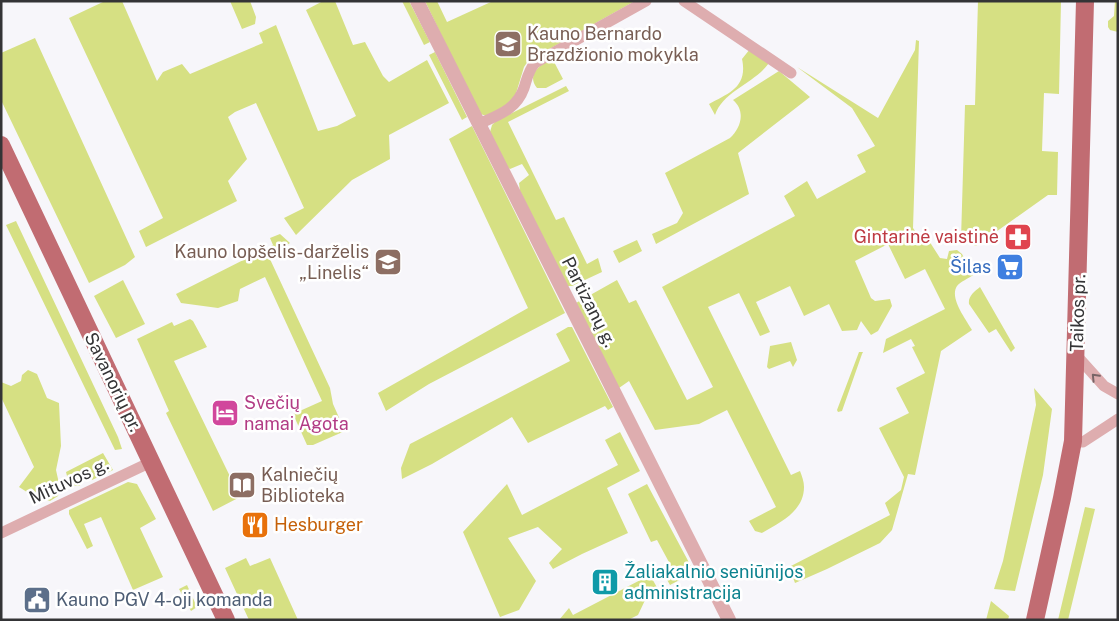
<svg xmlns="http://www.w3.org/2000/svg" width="1119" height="621" font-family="'Public Sans',sans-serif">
  <rect width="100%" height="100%" fill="#f7f6fa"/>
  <path fill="#d6e083" d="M105,1H122L157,81L163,72L182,64L190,74L263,43L259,33L276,25L318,131L337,126L356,116L306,10L323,1H335L353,45L365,42L383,76L389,82L427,60L449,103L389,135L390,159L352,180L296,235L284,218L304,208L256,103L235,112L228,117L247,159L228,181L237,201L146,247L139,231L163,218L69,18Z
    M230,1H250L256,17L255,24L242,29Z
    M402,1H409L430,42L424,45Z
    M425,1H437L447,22L493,1H635L528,61L524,67L514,100L488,116L483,115L478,112Z
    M978,1H1061L1059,94L1044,93L1042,151L1058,152L1057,195H1048L976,246L961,239L965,105H975Z
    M1115,1H1118V32L1110,30L1108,27V21L1114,16Z
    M35,38L135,257L125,265L89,283L1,100V53Z
    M916,40L919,41L913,228L918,235L924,233L940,258L947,259L949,251L957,250L962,254L973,275C969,278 960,282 957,286C949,298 966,319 972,330L941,351L915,475L908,474L892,530L880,543L827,569L795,583L789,567L890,515L885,503L901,490L904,477L879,428L909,413L896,388L925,373L912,347L915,346L911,339L883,353L886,339L945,309L925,269L905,279L888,244L855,261L871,298L875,301L890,299L892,306L878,331L871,335L861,321L857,330L842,331L829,304L804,316L790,286L756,302L770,332L760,336L739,293L708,307L791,475L800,471C802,476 804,482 804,487C804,511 781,522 762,533L755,531L749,521L776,507L727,410L699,424L655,430L629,381L619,388L576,303L617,280L629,303L636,300L687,400L713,387L662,287L795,216L784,196L807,181L817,199L866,172L857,155L875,146L852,108L797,67L878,118L915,50Z
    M750,49L769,63C755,83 723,91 715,115L709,104C729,93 748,87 742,59Z
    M435,52L467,117L462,120L429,55Z
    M552,58L563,79L546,88H537C526,74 540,65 552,58Z
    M779,71L810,97L738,153L749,194L656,244L652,234L677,223L683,213L665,173L730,138C741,128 746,111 733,100Z
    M566,86L569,91L508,122L556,220L564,217L587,264L598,258L602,272L572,286H566L520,191L519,183L529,175L522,164L510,169L507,167L490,132L492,125L496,121Z
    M472,126L565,313L429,384L386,411L378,393L528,308L449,139Z
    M16,221L118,437L122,449L115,450L6,225Z
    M280,234L290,243L269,257L330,388L333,404L345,431L313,445H307L293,414L322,401L265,277L240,289L238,301L218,308L181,303L176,294L273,245L270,238Z
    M637,240L642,251L619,263L613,251Z
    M123,280L145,324L116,338L94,296Z
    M980,287L1015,348L1011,352L996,329L989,333L969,304C968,296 974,292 980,287Z
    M190,319L193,321L207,347L174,361L240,497L213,511L166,413L169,411L137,339L172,322L174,326Z
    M568,327H572L613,407L608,410L605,406L528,443L512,417L432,464L402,479L401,468L410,444L570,361L556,334Z
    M791,342L797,360L793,367L790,361L769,369L767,367L770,346Z
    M859,352H863L862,354L842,411L838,412L837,410Z
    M28,370L37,374L47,398L59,403L61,446L56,470L60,488L58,496L50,501L30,494L19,487L34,467L1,397V382L11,386L21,381L22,375Z
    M1034,388L1052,409L1043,475L1015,591L994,589L1003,561L1036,405Z
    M620,432L640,471L607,488L628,533L582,554L553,569L549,563L562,549L538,527L508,538L536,581L519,610L500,617L463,532L507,484L522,515L618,465L605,440Z
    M103,453L113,470L92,480L86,474L77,479L80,486C71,487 68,481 66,472Z
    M128,482L137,484L156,519L140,528L163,577L133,590L101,517L84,524L93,546L87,549L69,514V510Z
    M647,484L693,570L689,575L670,585L661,569L670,564L657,540L651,542L628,494Z
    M1085,507L1095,509L1068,620H1058Z
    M246,558L250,566L270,558L298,620H249L225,568Z
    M650,575L659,591L647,596L638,615L628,620H559L569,608L573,615Z
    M187,585L197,607L191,611L179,589Z
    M991,601L1009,616L1008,620H986Z"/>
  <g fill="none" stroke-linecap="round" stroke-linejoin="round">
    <path stroke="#deadaf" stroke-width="11" d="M684,1L791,73
      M479,124C498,115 516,110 524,88C527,79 528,71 535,63L646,1
      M1077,356L1104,386L1118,394
      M1073,441L1083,442L1118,419
      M1,533L151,462"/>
    <path stroke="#deadaf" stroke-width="14" d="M417,1L729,620"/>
    <path stroke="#c16c72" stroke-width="18" d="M1,145L226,620
      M1035,620L1062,498L1073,441L1085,1"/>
  </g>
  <defs><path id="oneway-chevron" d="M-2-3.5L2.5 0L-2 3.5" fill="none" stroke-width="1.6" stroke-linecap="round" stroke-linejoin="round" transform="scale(1.25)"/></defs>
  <use stroke="#786466" href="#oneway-chevron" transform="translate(1095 377) rotate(-134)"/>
  <defs>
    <g id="school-square" transform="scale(1.4375)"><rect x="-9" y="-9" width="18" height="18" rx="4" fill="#8d6e63" stroke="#fff"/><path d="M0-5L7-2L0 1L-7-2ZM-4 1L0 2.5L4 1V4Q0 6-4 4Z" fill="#fff"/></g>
    <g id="pharmacy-square" transform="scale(1.4375)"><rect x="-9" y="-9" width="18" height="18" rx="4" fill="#e0444e" stroke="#fff"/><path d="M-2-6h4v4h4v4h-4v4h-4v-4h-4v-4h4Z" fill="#fff"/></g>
    <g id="supermarket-square" transform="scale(1.4375)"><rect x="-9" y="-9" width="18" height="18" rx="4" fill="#3f7fe0" stroke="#fff"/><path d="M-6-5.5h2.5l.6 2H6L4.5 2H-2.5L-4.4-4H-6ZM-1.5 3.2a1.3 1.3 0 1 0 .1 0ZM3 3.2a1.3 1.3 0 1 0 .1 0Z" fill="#fff"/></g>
    <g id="hotel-square" transform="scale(1.4375)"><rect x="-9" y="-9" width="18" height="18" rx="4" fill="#d1479c" stroke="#fff"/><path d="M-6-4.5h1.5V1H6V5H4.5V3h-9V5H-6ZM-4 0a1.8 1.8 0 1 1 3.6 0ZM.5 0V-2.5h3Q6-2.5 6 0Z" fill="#fff"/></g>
    <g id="library-square" transform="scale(1.4375)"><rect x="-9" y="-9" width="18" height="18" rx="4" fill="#8d6e63" stroke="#fff"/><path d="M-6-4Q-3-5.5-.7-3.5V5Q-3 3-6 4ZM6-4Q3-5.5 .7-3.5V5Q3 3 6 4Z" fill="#fff"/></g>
    <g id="restaurant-square" transform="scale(1.4375)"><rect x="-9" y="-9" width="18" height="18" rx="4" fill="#e8710a" stroke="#fff"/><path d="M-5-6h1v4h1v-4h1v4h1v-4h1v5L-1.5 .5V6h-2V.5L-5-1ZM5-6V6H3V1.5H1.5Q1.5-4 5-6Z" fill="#fff"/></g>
    <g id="building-square" transform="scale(1.4375)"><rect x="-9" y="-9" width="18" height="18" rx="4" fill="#0f9aa8" stroke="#fff"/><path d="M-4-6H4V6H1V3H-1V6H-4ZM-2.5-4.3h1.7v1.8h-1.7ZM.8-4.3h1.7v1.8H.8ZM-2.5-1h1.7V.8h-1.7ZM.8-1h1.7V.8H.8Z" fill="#fff"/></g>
    <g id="civic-square" transform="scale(1.4375)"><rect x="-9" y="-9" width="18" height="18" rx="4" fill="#5c6f8a" stroke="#fff"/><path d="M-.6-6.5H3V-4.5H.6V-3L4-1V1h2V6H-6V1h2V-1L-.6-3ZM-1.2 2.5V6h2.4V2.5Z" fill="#fff"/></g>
  </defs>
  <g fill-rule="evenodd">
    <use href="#school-square" x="508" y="44"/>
    <use href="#pharmacy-square" x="1018" y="237"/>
    <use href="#school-square" x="388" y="262"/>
    <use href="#supermarket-square" x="1010" y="267"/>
    <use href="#hotel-square" x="225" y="413"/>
    <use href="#library-square" x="242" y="485"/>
    <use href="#restaurant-square" x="255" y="525"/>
    <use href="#building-square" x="605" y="582"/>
    <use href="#civic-square" x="37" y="600"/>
  </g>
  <g text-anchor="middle" stroke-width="5" stroke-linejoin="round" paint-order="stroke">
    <g font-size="18" fill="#785e54" stroke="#fff" text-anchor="start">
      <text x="527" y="40">Kauno Bernardo<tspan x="527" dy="21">Brazdžionio mokykla</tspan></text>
      <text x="369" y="258" text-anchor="end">Kauno lopšelis-darželis<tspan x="369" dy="21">„Linelis“</tspan></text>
      <text x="261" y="481">Kalniečių<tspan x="261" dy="21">Biblioteka</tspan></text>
    </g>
    <g font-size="18" fill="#be3a42" stroke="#fff" text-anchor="end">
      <text x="999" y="243">Gintarinė vaistinė</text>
    </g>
    <g font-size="18" fill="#366cbe" stroke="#fff" text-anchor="end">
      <text x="991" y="273">Šilas</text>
    </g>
    <g font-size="18" fill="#343436" stroke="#fff">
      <text transform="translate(589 302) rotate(63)" y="6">Partizanų g.</text>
      <text transform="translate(1078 313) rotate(-88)" y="6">Taikos pr.</text>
      <text transform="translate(113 382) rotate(64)" y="6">Savanorių pr.</text>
      <text transform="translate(69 481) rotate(-25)" y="6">Mituvos g.</text>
    </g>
    <g font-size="18" fill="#b23c85" stroke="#fff" text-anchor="start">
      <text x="244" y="409">Svečių<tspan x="244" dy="21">namai Agota</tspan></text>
    </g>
    <g font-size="18" fill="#c56008" stroke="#fff" text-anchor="start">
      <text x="274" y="531">Hesburger</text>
    </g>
    <g font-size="18" fill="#0d838f" stroke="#fff" text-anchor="start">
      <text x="624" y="578">Žaliakalnio seniūnijos<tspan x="624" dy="21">administracija</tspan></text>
    </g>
    <g font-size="18" fill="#4e5e75" stroke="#fff" text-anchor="start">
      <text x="56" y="606">Kauno PGV 4-oji komanda</text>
    </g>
  </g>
  <rect width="1119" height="621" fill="none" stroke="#343436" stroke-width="5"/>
</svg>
